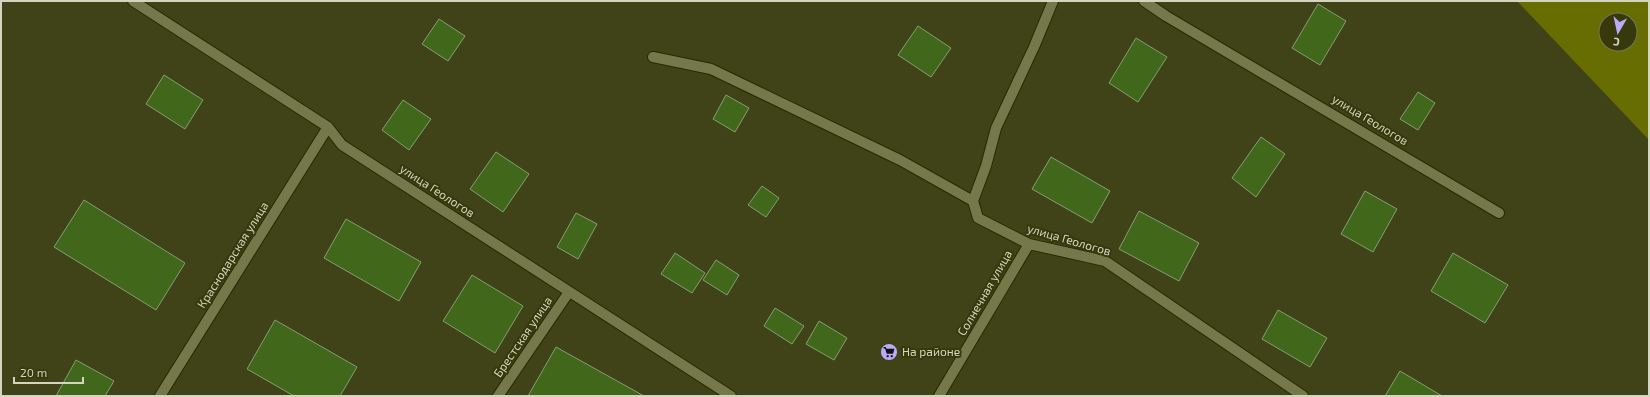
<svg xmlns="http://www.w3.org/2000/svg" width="1650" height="397" font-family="'Exo 2',sans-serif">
  <rect width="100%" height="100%" fill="#404317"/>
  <path fill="#686d02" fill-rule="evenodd" d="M1517,1H1649V140ZM1606,20H1630V44H1606Z"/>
  <path fill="#40671a" stroke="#869e75" d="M1318,4L1346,21L1320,65L1292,48Z
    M439,19L465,36L448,61L422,44Z
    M918,26L951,48L931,77L898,55Z
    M1136,38L1167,57L1138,102L1109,83Z
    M164,75L203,100L185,129L146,104Z
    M1418,92L1435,103L1418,130L1400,119Z
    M726,95L749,108L735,132L713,119Z
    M403,100L431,119L409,150L382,130Z
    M1261,137L1285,154L1256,197L1232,178Z
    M496,152L529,174L503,212L470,189Z
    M1051,157L1110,191L1092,223L1032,189Z
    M762,186L779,198L766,217L748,205Z
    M1365,191L1397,209L1373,252L1341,234Z
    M84,200L185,263L156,310L54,247Z
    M1139,211L1199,243L1179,281L1119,249Z
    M576,213L597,224L578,259L557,247Z
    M346,219L421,262L399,301L324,258Z
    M675,253L705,273L692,293L661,274Z
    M1453,253L1508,285L1485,323L1431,291Z
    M716,260L739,275L727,295L703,280Z
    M472,275L523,306L495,353L443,321Z
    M775,308L804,326L792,344L764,326Z
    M1278,310L1327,338L1310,367L1262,339Z
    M275,320L357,367L340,396H294L247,369Z
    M819,321L847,338L834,360L806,344Z
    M556,347L644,396H528Z
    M76,360L114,381L105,396H56Z
    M1400,371L1442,396H1385Z"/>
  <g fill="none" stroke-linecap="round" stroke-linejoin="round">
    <g stroke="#272900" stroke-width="12">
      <path id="minor" d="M133,1L328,127L342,145L731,396
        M1053,1L1034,47L996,128L986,166L973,201L978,218L1029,244L1105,261L1303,396
        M1144,1L1166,16L1499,213
        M653,57L711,69L900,160L973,201
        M160,396L328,127
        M498,396L569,292
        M939,396L1029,244"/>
    </g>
    <use href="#minor" stroke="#74784b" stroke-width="10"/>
  </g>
  <defs>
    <g id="supermarket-disc" transform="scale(0.9)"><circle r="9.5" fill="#b9abf7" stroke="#36390b"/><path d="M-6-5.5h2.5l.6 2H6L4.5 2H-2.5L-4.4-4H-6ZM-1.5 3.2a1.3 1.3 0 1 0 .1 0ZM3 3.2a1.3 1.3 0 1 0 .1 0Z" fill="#111"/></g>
  </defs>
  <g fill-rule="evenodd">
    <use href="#supermarket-disc" x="889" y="352"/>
  </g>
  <g text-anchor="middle" stroke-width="4" stroke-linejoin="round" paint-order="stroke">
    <g font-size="12" fill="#d3d6be" stroke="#36390b">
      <text transform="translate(1370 120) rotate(31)" y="4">улица Геологов</text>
      <text transform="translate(437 191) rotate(33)" y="4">улица Геологов</text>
      <text transform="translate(1069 240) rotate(16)" y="4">улица Геологов</text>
      <text transform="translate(233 255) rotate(-58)" y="4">Краснодарская улица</text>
      <text transform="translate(985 293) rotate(-60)" y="4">Солнечная улица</text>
      <text transform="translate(523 337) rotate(-56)" y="4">Брестская улица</text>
    </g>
    <g font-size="12" fill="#d3d6be" stroke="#36390b" text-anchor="start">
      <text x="902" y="356">На районе</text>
    </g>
  </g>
  <rect width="1650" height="397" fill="none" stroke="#d3d6be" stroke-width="4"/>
  <g transform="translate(1618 32) rotate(189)"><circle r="19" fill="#36390b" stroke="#757853"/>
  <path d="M0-3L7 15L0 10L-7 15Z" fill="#b9abf7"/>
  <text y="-6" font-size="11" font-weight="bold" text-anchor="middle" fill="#d3d6be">С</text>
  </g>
  <path d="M14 377v6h69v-6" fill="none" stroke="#d3d6be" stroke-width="2"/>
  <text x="20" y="377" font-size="12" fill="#d3d6be" stroke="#36390b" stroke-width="3" paint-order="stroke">20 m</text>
</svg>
